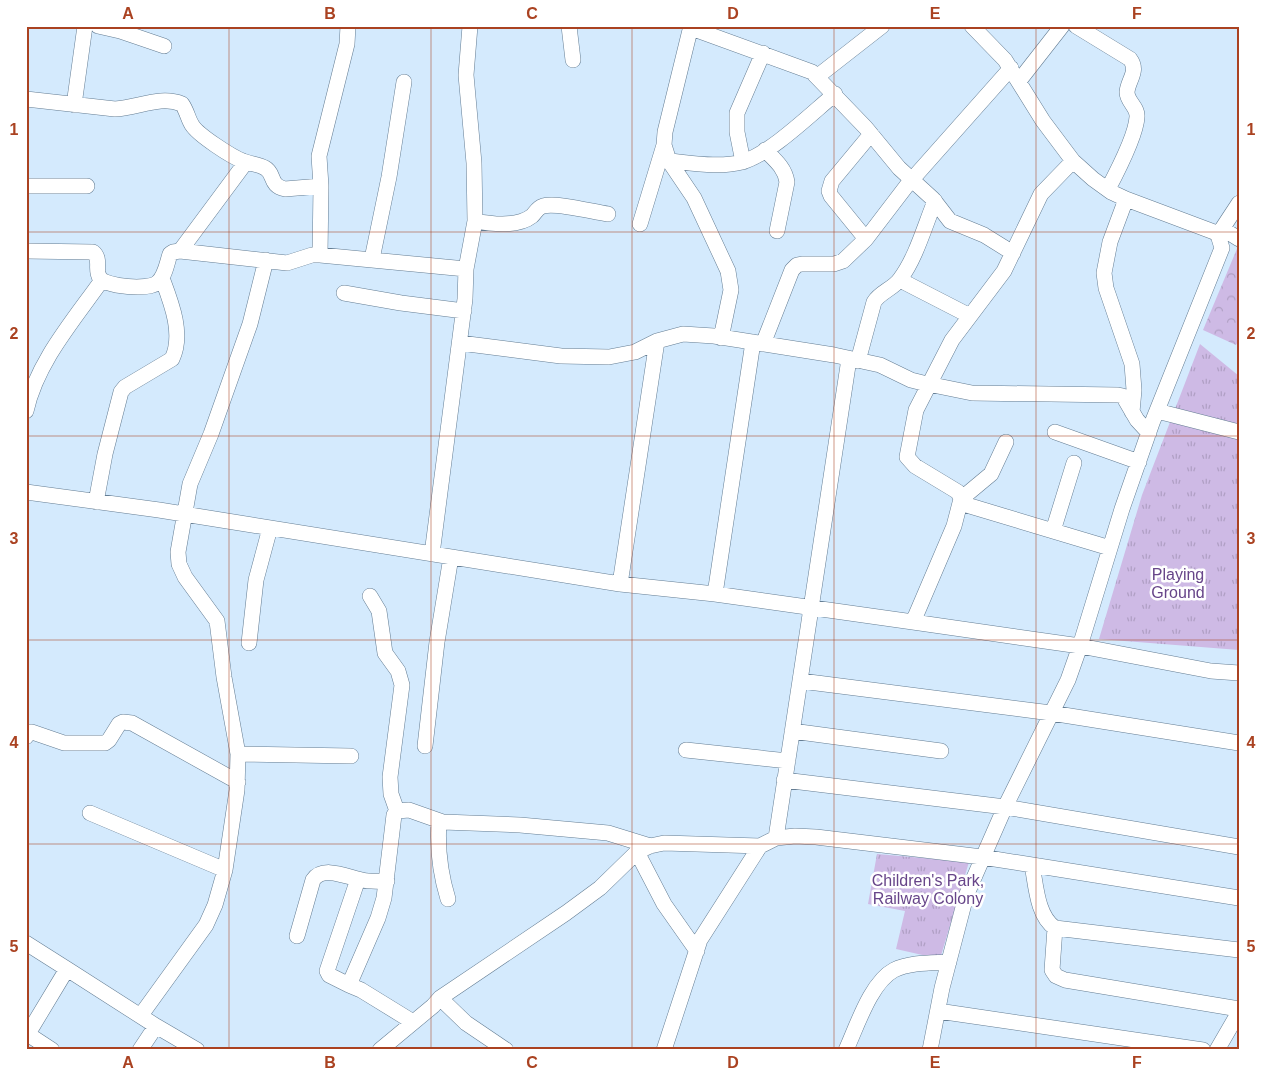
<svg xmlns="http://www.w3.org/2000/svg" width="1265" height="1076" font-family="Arial,sans-serif">
  <defs>
    <pattern id="grass-tufts" width="24" height="20" patternUnits="userSpaceOnUse" patternTransform="scale(1.25)"><rect width="24" height="20" fill="#cebae5"/><path d="M3 7l-1-3M5 7V3M7 7l1-3M15 17l-1-3M17 17v-4M19 17l1-3" fill="none" stroke="#b09fc4"/></pattern>
    <pattern id="forest-crowns" width="20" height="18" patternUnits="userSpaceOnUse" patternTransform="scale(1.25)"><rect width="20" height="18" fill="#cebae5"/><path d="M2 6a3 3 0 1 1 6 0M12 15a3 3 0 1 1 6 0" fill="none" stroke="#b09fc4"/></pattern>
  </defs>
  <rect width="100%" height="100%" fill="#d4eafd"/>
  <path fill="url(#grass-tufts)" d="M1200,344L1239,376V650L1099,639L1142,495Z
    M877,854L969,862L940,959L896,949L905,911L868,904Z"/>
  <path fill="url(#forest-crowns)" d="M1239,244V340L1236,345L1203,330Z"/>
  <g fill="none" stroke-linecap="round" stroke-linejoin="round">
    <g stroke="#647d93" stroke-width="16">
      <path id="minor" d="M98,26L120,31L164,46
        M569,26L573,60
        M691,26L665,132L664,145L669,161L694,198L728,271L731,290L721,338
        M1076,26L1130,59C1139,71 1128,80 1127,92C1127,102 1138,107 1137,117C1136,136 1117,172 1108,189
        M691,28L812,72L866,128L899,168L933,199L950,221L984,235L1013,253
        M818,76L882,26
        M1019,81L1062,26
        M26,99L115,109C138,108 160,95 182,104C187,111 188,119 192,125C198,135 232,157 243,161C250,164 259,164 265,168C275,173 269,186 285,189L321,186
        M74,105L85,26
        M765,150C775,160 785,168 787,182L777,231
        M669,161C692,163 719,168 742,162C769,155 812,113 835,94
        M743,162L737,132V113L763,53
        M26,186H87
        M1126,199L1110,242L1104,273L1106,288L1132,364L1134,390L1132,412
        M475,221C491,224 518,227 532,216C536,212 537,208 543,206C557,202 593,212 608,214
        M640,224L664,145
        M1223,229L1239,239
        M1218,235L1239,203
        M866,239L831,196L829,191L832,181L871,134
        M26,251L93,252C102,259 94,270 100,278C107,287 148,290 157,283C165,277 167,263 170,254L173,252L180,251L287,263L312,255H320L466,269
        M180,251L246,162
        M320,255L321,186L319,156L347,44L348,26
        M372,259L389,177L404,82
        M900,280L970,316
        M344,293L401,303L464,311
        M460,343L561,356L609,357L635,352L657,341L683,334L714,336L834,355L880,365L911,380L923,383L972,393L1118,395L1123,396L1137,420L1149,433
        M763,344L792,270L797,265L802,264H834L843,261L866,239L908,184L1011,68
        M858,361L874,302C880,292 893,289 900,279C916,258 925,225 935,201
        M26,411C37,362 73,321 102,280
        M1157,411L1239,432
        M1055,432L1139,462
        M26,492L159,510L620,584L715,594L913,622L1080,646L1211,671L1239,673
        M961,499L991,474L1006,442
        M96,502L105,454L121,392L125,387L172,359C184,334 171,302 162,278
        M960,503L1110,548
        M1053,531L1074,463
        M432,554L465,299L466,269L475,221L474,163L466,75L470,26
        M620,584L657,341
        M715,594L753,342
        M370,596L379,611L385,653L398,671L402,685L390,777L391,794L397,811
        M913,622L954,526L961,499L958,492L915,466L907,457L916,410L952,340L1004,271L1041,194L1073,161
        M249,643L256,580L270,528
        M801,681L1051,713L1239,743
        M792,731L941,751
        M26,737L29,732H32L64,743H105L109,740L119,724L123,722L132,723L238,782
        M425,746L437,642L451,557
        M686,750L788,761
        M238,754L351,756
        M784,780L1005,807L1239,847
        M90,813L225,870
        M439,821C437,849 440,873 448,899
        M776,838L849,359
        M637,852L664,904L697,951
        M1032,865C1036,885 1037,916 1055,928L1239,950
        M1055,928L1052,970L1056,976L1065,980L1239,1009
        M297,936L313,880C323,865 347,877 362,880C370,882 379,881 387,881
        M26,943L67,969L26,1037
        M67,969L156,1026L197,1050
        M349,985L329,975L327,971L358,879
        M440,998L466,1023L506,1050
        M938,1011L1203,1050
        M141,1015L206,925L215,905L225,870L237,790L238,754L224,677L217,621L185,577L179,564L178,552L190,484L211,434L250,324L266,260
        M413,1022L361,990L349,985L378,918L384,898L394,815L397,811L409,810L443,822L520,825L608,833L650,846
        M26,1033L52,1050
        M140,1050L156,1026
        M380,1050L433,1006L440,998L566,913L600,888L637,852L650,846L664,843L760,846L776,838L795,836L816,837L982,857L1239,898
        M664,1050L700,940L760,846
        M846,1050C857,1026 871,982 894,970C910,962 932,963 949,962
        M930,1050L942,988L966,896L1005,807L1068,680L1080,646L1122,509L1152,423L1222,248L1218,235L1214,232L1126,199L1111,192L1093,179L1073,161L1043,121L1005,60L972,26
        M1217,1050L1239,1012"/>
    </g>
    <use href="#minor" stroke="#fff" stroke-width="15"/>
  </g>
  <path fill="none" stroke="#aa4221" stroke-width="1" stroke-opacity="0.55" d="M229,26V1050M431,26V1050M632,26V1050M834,26V1050M1036,26V1050M26,232H1239M26,436H1239M26,640H1239M26,844H1239"/>
  <g text-anchor="middle" stroke-width="5" stroke-linejoin="round" paint-order="stroke">
    <g font-size="16" fill="#674589" stroke="#fff">
      <text x="1178" y="580">Playing<tspan x="1178" dy="18">Ground</tspan></text>
      <text x="928" y="886">Children's Park,<tspan x="928" dy="18">Railway Colony</tspan></text>
    </g>
  </g>
  <rect width="1265" height="1076" fill="none" stroke="#ffffff" stroke-width="55"/>
  <rect x="28" y="28" width="1210" height="1020" fill="none" stroke="#aa4221" stroke-width="2"/>
  <g font-size="16" text-anchor="middle" font-weight="bold" fill="#aa4221">
    <text x="128" y="19">A</text>
    <text x="330" y="19">B</text>
    <text x="532" y="19">C</text>
    <text x="733" y="19">D</text>
    <text x="935" y="19">E</text>
    <text x="1137" y="19">F</text>
    <text x="14" y="135">1</text>
    <text x="1251" y="135">1</text>
    <text x="14" y="339">2</text>
    <text x="1251" y="339">2</text>
    <text x="14" y="544">3</text>
    <text x="1251" y="544">3</text>
    <text x="14" y="748">4</text>
    <text x="1251" y="748">4</text>
    <text x="14" y="952">5</text>
    <text x="1251" y="952">5</text>
    <text x="128" y="1068">A</text>
    <text x="330" y="1068">B</text>
    <text x="532" y="1068">C</text>
    <text x="733" y="1068">D</text>
    <text x="935" y="1068">E</text>
    <text x="1137" y="1068">F</text>
  </g>
</svg>
